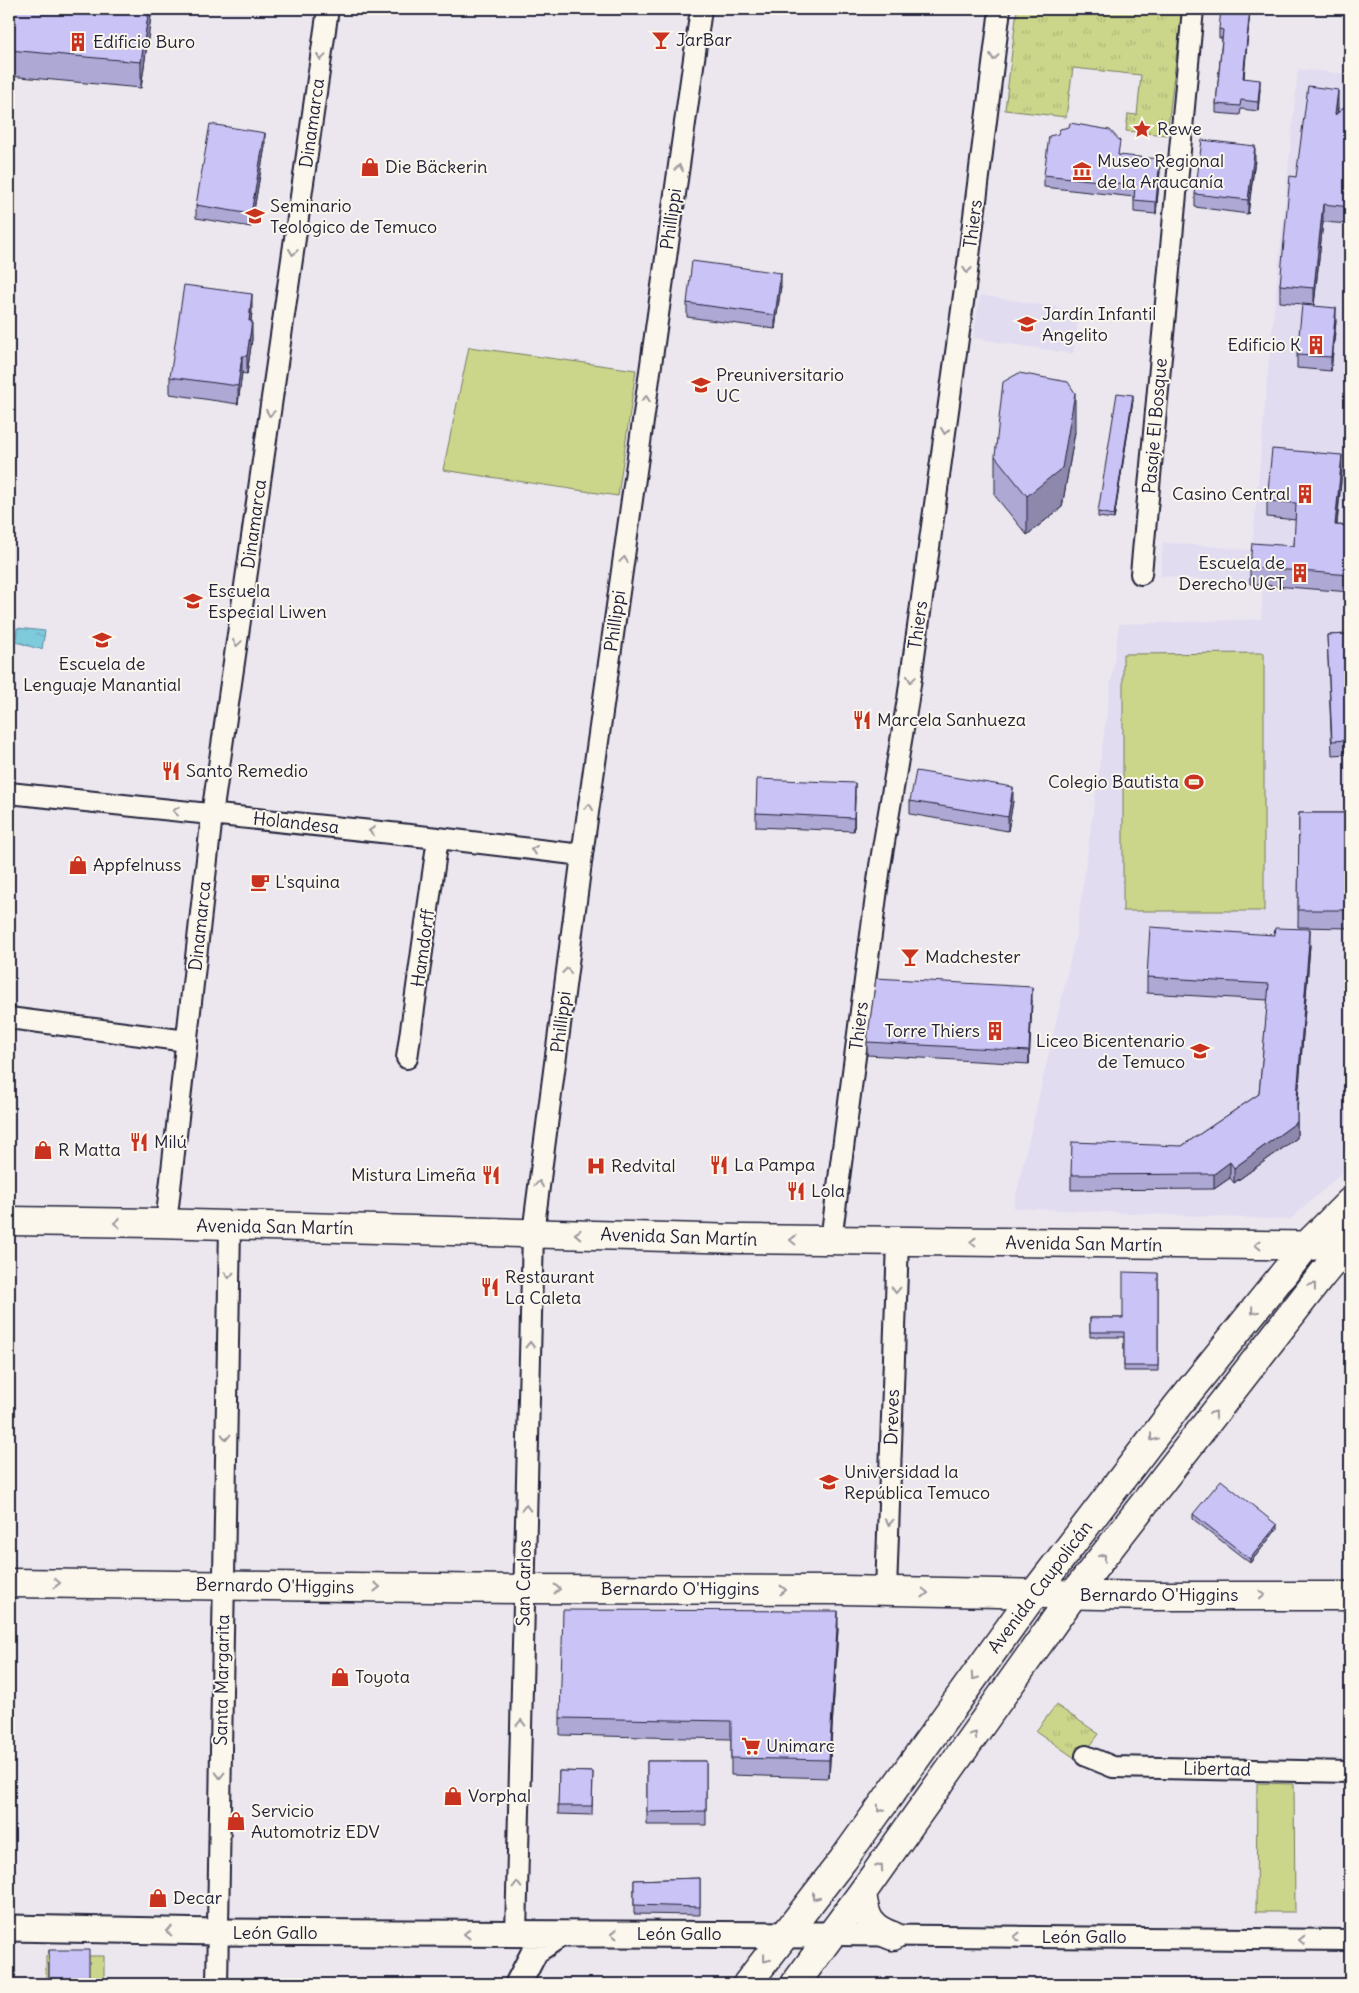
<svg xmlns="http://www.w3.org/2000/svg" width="1359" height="1993" font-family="Delius,sans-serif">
  <defs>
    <pattern id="grass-tufts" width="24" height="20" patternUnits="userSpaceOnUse" patternTransform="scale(1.25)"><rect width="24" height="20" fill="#cbd68a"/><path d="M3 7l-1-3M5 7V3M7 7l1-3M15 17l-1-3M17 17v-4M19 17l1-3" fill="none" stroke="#aeb778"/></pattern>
    <pattern id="water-ripples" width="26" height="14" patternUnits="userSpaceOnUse" patternTransform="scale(1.25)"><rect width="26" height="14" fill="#7ecbdc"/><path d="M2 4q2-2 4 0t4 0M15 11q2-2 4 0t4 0" fill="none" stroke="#6daebe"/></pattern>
  </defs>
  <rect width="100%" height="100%" fill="#ece7ef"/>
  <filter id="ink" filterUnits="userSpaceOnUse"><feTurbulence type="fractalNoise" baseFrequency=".02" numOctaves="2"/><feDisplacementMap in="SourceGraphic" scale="10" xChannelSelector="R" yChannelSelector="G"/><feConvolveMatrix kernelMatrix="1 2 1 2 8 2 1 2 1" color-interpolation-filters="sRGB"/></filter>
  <g filter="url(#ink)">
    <path fill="#e2dcf1" d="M1298,69L1350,74V1166L1290,1220L1013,1208L1076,935L1119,624L1261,619L1263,585L1160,576L1163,542L1252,550L1267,380Z
      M980,295L1080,311L1073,354L973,338Z"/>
    <path fill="url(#grass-tufts)" stroke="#767c62" d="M1017,9H1182L1167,135L1126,131L1128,114L1137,115L1141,75L1073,68L1066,117L1005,110Z
      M1056,1705L1099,1734L1079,1761L1036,1731Z"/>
    <path fill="#cbd68a" stroke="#767c62" d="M469,347L636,370L618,496L443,470Z
      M1264,653V911H1123V654Z
      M1257,1783L1294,1784L1295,1912H1256Z
      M46,1956H104V1984H46Z"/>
    <path fill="url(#water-ripples)" stroke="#59879c" d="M17,628L45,631L42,649C32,648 25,644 16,642Z"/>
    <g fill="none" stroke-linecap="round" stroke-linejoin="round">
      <g stroke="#22223b" stroke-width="24">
        <path id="minor" d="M1141,574L1193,9
          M9,793L438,838L582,855
          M9,1018L187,1041
          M407,1058L438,838
          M166,1224L212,815L328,9
          M831,1240L880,866L908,699L965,288L1000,9
          M886,1592L898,1241
          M1086,1756L1113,1767L1350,1772
          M516,1934L533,1233L582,855L701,9
          M831,1935L1350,1940
          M217,1984L230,1226"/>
      </g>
      <g stroke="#22223b" stroke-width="29">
        <path id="tertiary" d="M9,1928L217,1932L831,1935
          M518,1984L535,1951L560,1934"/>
      </g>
      <g stroke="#22223b" stroke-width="31">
        <path id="secondary" d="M9,1221L156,1223L740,1239L1350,1246
          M9,1583L524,1589L842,1590L1152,1596H1350"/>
      </g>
      <g stroke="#22223b" stroke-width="31">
        <path id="primary" d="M862,1893C865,1917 869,1928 893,1936
          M747,1984L843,1860L1033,1595L1178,1405L1306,1246L1350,1202
          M795,1984L862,1893L1073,1595L1322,1275L1350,1241"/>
      </g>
      <use href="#minor" stroke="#fbf7ec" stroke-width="20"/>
      <use href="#tertiary" stroke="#fbf7ec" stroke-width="25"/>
      <use href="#secondary" stroke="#fbf7ec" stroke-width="28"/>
      <use href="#primary" stroke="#fbf7ec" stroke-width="28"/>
    </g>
    <path fill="#ada8d4" stroke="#22223b" d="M9,9H152L141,88L9,76Z
      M1250,9L1244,78L1260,89L1258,111L1241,109L1240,115L1216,113V104L1222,38H1219V29Z
      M1350,103V224L1323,222L1314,305L1280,302V285L1296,177L1338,107V113Z
      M265,146L251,227L196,218V205Z
      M1119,155L1160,171L1156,214L1134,212V197L1044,187V175Z
      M1255,160L1248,214L1195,207V194Z
      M781,286L775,329L687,317V303Z
      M252,312L251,321L252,339L247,374L242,373L238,404L170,394V377Z
      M1336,321L1331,371L1297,368V355Z
      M1133,400L1114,519L1098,517V512Z
      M1075,432L1062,507L1027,535L995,496V456Z
      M1342,471L1337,525L1350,526V592L1250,584V567L1294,546L1296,520L1267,517V501Z
      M1350,634V754L1332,755L1327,635Z
      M855,796L854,831L756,827V813Z
      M910,801H1013L1008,831L910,814Z
      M1299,813H1350V928L1298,927Z
      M1310,945L1297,1109V1138L1234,1183L1230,1178L1214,1189L1071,1190V1175L1182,1146L1259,1094L1268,1000L1147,993V977Z
      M1032,1000L1029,1064L867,1055V1042Z
      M1158,1273V1371H1124V1337H1090V1318H1123Z
      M1193,1514L1277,1529L1250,1563L1193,1519Z
      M838,1629L829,1778L731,1775V1739L560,1735V1718Z
      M647,1761H706V1825H647Z
      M559,1771L593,1772L592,1815L558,1814Z
      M700,1878V1915L634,1914V1880Z
      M49,1950L89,1984H49Z"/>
    <path fill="#8d88ac" stroke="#22223b" d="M149,9H152L141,88V62Z
      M1250,9L1243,87V78Z
      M1260,80V89L1258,111V102Z
      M1338,90V107L1335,133V115Z
      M265,133V146L251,227V214Z
      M1255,146V160L1248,214V200Z
      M1160,159V171L1156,214V202Z
      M1323,204V222L1314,305V288Z
      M781,273V286L775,329V315Z
      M252,294V312L249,338V321Z
      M1336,308V321L1331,371V357Z
      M252,321V339L247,374V356Z
      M242,356V373L238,404V386Z
      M1075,393V432L1062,507L1027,535V496Z
      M1133,395V400L1114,519V515Z
      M1342,455V471L1335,541V525Z
      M855,783V796L854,831V818Z
      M1013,787V801L1008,831V817Z
      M1310,929V945L1297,1113V1097Z
      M1032,987V1000L1029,1064V1051Z
      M1297,1122V1138L1234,1183V1168Z
      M1230,1162V1178L1214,1189V1174Z
      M1277,1525V1529L1250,1563V1559Z
      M838,1611V1629L829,1778V1760Z"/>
    <path fill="#c9c3f6" stroke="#22223b" d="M9,9H149L141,62L9,50Z
      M1221,9H1250L1243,78L1260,80L1258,102L1241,100L1240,106L1216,104L1223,30L1219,29Z
      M1308,86L1338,90L1335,115L1350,103V207L1323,204L1314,288L1280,285L1290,176L1296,177Z
      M1070,123L1110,130L1120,141L1118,155L1160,159L1156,202L1134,200L1135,185L1044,175L1049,136L1058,134L1060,129L1069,127Z
      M210,124L265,133L251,214L196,205Z
      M1202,140L1255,146L1248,200L1195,194Z
      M692,261L781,273L775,315L687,303Z
      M184,285L252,294L249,321H252L247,356H242L238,386L170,377Z
      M1302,305L1336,308L1331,357L1297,355Z
      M1019,373L1068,382L1075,393L1062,468L1027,496L995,456L1003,382Z
      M1117,393L1133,395L1114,515L1098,512Z
      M1272,449L1342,455L1335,525L1350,526V575L1250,567L1252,543L1294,546L1296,503L1267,501Z
      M1350,634V740L1332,741L1327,635Z
      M916,771L1013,787L1008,817L910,801Z
      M757,779L855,783L854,818L756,813Z
      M1299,813H1350V910H1298Z
      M1150,927L1274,935L1275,928L1310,929L1297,1097V1122L1234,1168L1230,1162L1214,1174L1071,1175L1072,1142L1182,1146L1259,1094L1269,984L1147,977Z
      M876,978L1032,987L1029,1051L867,1042Z
      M1123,1272L1158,1273V1366H1124V1332H1090V1318H1123Z
      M1221,1480L1277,1525L1250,1559L1193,1514Z
      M563,1610L838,1611L829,1760L731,1758V1721L560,1718Z
      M647,1761H706V1811L647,1812Z
      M559,1771L593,1772L592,1806H558Z
      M700,1878V1907L634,1905V1880Z
      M49,1950H89V1984H67V1981H49Z"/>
    <defs><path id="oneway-chevron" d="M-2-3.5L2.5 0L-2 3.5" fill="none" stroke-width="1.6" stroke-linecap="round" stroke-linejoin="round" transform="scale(1.25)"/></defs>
    <g stroke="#99979c">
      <use href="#oneway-chevron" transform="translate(321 57) rotate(98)"/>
      <use href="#oneway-chevron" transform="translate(994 57) rotate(97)"/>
      <use href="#oneway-chevron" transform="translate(679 168) rotate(-82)"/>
      <use href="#oneway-chevron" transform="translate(293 252) rotate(98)"/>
      <use href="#oneway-chevron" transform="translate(967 270) rotate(97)"/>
      <use href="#oneway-chevron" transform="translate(646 399) rotate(-82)"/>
      <use href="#oneway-chevron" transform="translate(270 413) rotate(98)"/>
      <use href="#oneway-chevron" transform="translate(945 431) rotate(98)"/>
      <use href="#oneway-chevron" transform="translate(624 560) rotate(-82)"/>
      <use href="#oneway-chevron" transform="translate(237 643) rotate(98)"/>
      <use href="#oneway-chevron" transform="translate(911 679) rotate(98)"/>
      <use href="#oneway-chevron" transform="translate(589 807) rotate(-82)"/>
      <use href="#oneway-chevron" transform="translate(176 811) rotate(-174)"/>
      <use href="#oneway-chevron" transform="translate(372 831) rotate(-174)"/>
      <use href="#oneway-chevron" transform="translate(534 850) rotate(-173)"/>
      <use href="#oneway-chevron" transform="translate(567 971) rotate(-83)"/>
      <use href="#oneway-chevron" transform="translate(539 1184) rotate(-82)"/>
      <use href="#oneway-chevron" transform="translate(117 1223) rotate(-179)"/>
      <use href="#oneway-chevron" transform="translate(578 1234) rotate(-178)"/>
      <use href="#oneway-chevron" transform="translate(793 1240) rotate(-179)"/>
      <use href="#oneway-chevron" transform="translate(973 1242) rotate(-179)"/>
      <use href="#oneway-chevron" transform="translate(1258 1245) rotate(-180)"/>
      <use href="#oneway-chevron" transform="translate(229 1275) rotate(91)"/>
      <use href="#oneway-chevron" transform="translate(1313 1286) rotate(-52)"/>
      <use href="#oneway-chevron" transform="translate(896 1290) rotate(92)"/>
      <use href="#oneway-chevron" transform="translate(1254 1311) rotate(129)"/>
      <use href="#oneway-chevron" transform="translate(530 1345) rotate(-89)"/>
      <use href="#oneway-chevron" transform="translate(1214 1414) rotate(-52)"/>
      <use href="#oneway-chevron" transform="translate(226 1437) rotate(91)"/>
      <use href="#oneway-chevron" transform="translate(1153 1438) rotate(127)"/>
      <use href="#oneway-chevron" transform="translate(526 1508) rotate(-89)"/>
      <use href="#oneway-chevron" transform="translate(889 1522) rotate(92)"/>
      <use href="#oneway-chevron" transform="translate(1103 1557) rotate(-52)"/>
      <use href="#oneway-chevron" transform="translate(57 1583) rotate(1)"/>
      <use href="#oneway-chevron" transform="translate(377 1587) rotate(1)"/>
      <use href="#oneway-chevron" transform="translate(557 1589)"/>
      <use href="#oneway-chevron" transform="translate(783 1590)"/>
      <use href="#oneway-chevron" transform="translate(925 1593) rotate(1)"/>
      <use href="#oneway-chevron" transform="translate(1262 1595)"/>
      <use href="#oneway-chevron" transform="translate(974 1677) rotate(125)"/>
      <use href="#oneway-chevron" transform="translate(521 1723) rotate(-89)"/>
      <use href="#oneway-chevron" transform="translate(974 1735) rotate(-55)"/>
      <use href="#oneway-chevron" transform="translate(220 1775) rotate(91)"/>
      <use href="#oneway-chevron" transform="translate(880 1809) rotate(125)"/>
      <use href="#oneway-chevron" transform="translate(880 1867) rotate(-55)"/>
      <use href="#oneway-chevron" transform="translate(517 1885) rotate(-89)"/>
      <use href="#oneway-chevron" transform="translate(815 1897) rotate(128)"/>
      <use href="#oneway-chevron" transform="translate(169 1931) rotate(-179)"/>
      <use href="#oneway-chevron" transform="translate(467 1934) rotate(-180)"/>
      <use href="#oneway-chevron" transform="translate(614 1934) rotate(-180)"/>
      <use href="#oneway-chevron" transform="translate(1017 1937) rotate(-180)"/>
      <use href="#oneway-chevron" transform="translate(1302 1940) rotate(-179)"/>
      <use href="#oneway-chevron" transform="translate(766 1959) rotate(128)"/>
    </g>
  </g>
  <defs>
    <g id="bar-bare" transform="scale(1.5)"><path d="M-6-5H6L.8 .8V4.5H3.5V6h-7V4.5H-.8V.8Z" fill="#c8321e" stroke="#fbf7ec" stroke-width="2.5" paint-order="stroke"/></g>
    <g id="building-bare" transform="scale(1.5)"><path d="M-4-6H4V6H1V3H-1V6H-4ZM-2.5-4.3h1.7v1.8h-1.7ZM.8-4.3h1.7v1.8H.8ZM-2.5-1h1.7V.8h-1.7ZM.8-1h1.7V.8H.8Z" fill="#c8321e" stroke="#fbf7ec" stroke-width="2.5" paint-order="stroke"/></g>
    <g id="sight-bare" transform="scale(1.5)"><path d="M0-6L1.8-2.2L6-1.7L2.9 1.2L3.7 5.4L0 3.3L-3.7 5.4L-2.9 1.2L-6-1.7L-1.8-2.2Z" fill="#c8321e" stroke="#fbf7ec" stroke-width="2.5" paint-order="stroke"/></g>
    <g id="shop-bare" transform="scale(1.5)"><path d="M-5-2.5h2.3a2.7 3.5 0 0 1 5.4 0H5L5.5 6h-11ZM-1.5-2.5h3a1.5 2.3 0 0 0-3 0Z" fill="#c8321e" stroke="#fbf7ec" stroke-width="2.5" paint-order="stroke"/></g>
    <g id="museum-bare" transform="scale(1.5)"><path d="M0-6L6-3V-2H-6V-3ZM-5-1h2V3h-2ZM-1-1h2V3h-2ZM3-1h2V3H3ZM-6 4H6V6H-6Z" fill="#c8321e" stroke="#fbf7ec" stroke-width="2.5" paint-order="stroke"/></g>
    <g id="university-bare" transform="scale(1.5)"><path d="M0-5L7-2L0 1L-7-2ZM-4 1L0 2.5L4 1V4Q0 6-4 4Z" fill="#c8321e" stroke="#fbf7ec" stroke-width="2.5" paint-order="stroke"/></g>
    <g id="school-bare" transform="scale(1.5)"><path d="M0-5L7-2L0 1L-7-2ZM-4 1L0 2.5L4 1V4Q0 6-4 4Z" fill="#c8321e" stroke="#fbf7ec" stroke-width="2.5" paint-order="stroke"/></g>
    <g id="restaurant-bare" transform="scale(1.5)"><path d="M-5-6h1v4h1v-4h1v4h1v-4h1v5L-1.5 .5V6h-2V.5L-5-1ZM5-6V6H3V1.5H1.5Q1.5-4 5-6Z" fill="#c8321e" stroke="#fbf7ec" stroke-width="2.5" paint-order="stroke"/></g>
    <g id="stadium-bare" transform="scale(1.5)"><path d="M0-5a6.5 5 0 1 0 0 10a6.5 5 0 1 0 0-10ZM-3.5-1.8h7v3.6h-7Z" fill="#c8321e" stroke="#fbf7ec" stroke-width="2.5" paint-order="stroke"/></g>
    <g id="cafe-bare" transform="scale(1.5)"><path d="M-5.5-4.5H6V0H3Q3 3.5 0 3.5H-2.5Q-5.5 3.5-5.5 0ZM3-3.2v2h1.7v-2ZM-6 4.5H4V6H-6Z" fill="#c8321e" stroke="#fbf7ec" stroke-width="2.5" paint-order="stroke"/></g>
    <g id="hospital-bare" transform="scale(1.5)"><path d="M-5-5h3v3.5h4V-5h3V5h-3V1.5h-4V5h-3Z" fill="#c8321e" stroke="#fbf7ec" stroke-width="2.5" paint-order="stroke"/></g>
    <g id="supermarket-bare" transform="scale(1.5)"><path d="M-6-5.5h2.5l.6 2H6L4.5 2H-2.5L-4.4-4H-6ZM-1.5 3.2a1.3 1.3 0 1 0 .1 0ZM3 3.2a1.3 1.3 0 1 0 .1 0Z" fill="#c8321e" stroke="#fbf7ec" stroke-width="2.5" paint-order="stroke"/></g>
  </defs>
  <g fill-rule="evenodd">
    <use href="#bar-bare" x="661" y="40"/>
    <use href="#building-bare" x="78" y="42"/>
    <use href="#sight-bare" x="1142" y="129"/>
    <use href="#shop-bare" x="370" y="167"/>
    <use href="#museum-bare" x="1082" y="171"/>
    <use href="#university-bare" x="255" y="216"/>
    <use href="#school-bare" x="1027" y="324"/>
    <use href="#building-bare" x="1316" y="345"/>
    <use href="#school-bare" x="701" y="385"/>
    <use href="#building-bare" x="1305" y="494"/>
    <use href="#building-bare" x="1300" y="573"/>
    <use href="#school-bare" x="193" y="601"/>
    <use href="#school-bare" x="102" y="640"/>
    <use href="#restaurant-bare" x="862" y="720"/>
    <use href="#restaurant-bare" x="171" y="771"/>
    <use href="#stadium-bare" x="1194" y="782"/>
    <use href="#shop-bare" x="78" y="865"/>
    <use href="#cafe-bare" x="260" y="882"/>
    <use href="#bar-bare" x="910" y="957"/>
    <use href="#building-bare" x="995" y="1031"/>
    <use href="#school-bare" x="1200" y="1051"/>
    <use href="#restaurant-bare" x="139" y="1142"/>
    <use href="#shop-bare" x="43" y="1150"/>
    <use href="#restaurant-bare" x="719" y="1165"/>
    <use href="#hospital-bare" x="596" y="1166"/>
    <use href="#restaurant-bare" x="491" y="1175"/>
    <use href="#restaurant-bare" x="796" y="1191"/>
    <use href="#restaurant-bare" x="490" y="1287"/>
    <use href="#university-bare" x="829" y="1482"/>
    <use href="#shop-bare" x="340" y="1677"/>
    <use href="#supermarket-bare" x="751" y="1746"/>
    <use href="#shop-bare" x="453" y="1796"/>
    <use href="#shop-bare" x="236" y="1821"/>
    <use href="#shop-bare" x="158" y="1898"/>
  </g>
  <g text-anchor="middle" stroke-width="4" stroke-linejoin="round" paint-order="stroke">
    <g font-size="18" fill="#22223b" stroke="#fbf7ec" text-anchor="start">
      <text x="676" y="46">JarBar</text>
      <text x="93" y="48">Edificio Buro</text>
      <text x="1157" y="135">Rewe</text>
      <text x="1097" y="167">Museo Regional<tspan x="1097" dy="21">de la Araucanía</tspan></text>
      <text x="385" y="173">Die Bäckerin</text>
      <text x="270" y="212">Seminario<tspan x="270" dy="21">Teologico de Temuco</tspan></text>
      <text x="1042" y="320">Jardín Infantil<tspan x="1042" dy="21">Angelito</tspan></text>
      <text x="1301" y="351" text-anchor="end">Edificio K</text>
      <text x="716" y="381">Preuniversitario<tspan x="716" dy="21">UC</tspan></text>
      <text x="1290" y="500" text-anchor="end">Casino Central</text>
      <text x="1285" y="569" text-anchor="end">Escuela de<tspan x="1285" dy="21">Derecho UCT</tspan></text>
      <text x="208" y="597">Escuela<tspan x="208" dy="21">Especial Liwen</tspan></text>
      <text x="102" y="670" text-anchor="middle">Escuela de<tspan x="102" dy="21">Lenguaje Manantial</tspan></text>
      <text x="877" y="726">Marcela Sanhueza</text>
      <text x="186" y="777">Santo Remedio</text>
      <text x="1179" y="788" text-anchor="end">Colegio Bautista</text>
      <text x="93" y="871">Appfelnuss</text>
      <text x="275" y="888">L'squina</text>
      <text x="925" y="963">Madchester</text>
      <text x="980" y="1037" text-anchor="end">Torre Thiers</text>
      <text x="1185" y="1047" text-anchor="end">Liceo Bicentenario<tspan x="1185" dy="21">de Temuco</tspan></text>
      <text x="154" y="1148">Milú</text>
      <text x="58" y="1156">R Matta</text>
      <text x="734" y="1171">La Pampa</text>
      <text x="611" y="1172">Redvital</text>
      <text x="476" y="1181" text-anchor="end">Mistura Limeña</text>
      <text x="811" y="1197">Lola</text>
      <text x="505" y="1283">Restaurant<tspan x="505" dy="21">La Caleta</tspan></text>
      <text x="844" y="1478">Universidad la<tspan x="844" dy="21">República Temuco</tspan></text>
      <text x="355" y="1683">Toyota</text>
      <text x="766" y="1752">Unimarc</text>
      <text x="468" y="1802">Vorphal</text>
      <text x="251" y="1817">Servicio<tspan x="251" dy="21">Automotriz EDV</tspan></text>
      <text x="173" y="1904">Decar</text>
    </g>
    <g font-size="18" fill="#22223b" stroke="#fbf7ec">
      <text transform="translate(312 123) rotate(-82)" y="6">Dinamarca</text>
      <text transform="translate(671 219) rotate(-82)" y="6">Phillippi</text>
      <text transform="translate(973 224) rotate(-83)" y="6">Thiers</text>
      <text transform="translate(1155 426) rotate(-85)" y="6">Pasaje El Bosque</text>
      <text transform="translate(254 524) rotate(-82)" y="6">Dinamarca</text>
      <text transform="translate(615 621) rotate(-82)" y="6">Phillippi</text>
      <text transform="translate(918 625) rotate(-82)" y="6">Thiers</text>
      <text transform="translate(296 823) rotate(6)" y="6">Holandesa</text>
      <text transform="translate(200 926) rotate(-84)" y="6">Dinamarca</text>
      <text transform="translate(423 948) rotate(-82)" y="6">Hamdorff</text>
      <text transform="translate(561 1022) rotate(-83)" y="6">Phillippi</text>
      <text transform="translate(859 1026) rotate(-83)" y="6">Thiers</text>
      <text transform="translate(275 1227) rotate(1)" y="6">Avenida San Martín</text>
      <text transform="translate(679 1237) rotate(2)" y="6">Avenida San Martín</text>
      <text transform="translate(1084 1244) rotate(1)" y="6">Avenida San Martín</text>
      <text transform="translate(892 1417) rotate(-88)" y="6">Dreves</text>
      <text transform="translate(524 1583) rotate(-89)" y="6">San Carlos</text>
      <text transform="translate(275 1586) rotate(1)" y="6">Bernardo O'Higgins</text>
      <text transform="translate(1040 1587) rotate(-53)" y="6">Avenida Caupolicán</text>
      <text x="680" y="1595">Bernardo O'Higgins</text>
      <text x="1159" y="1601">Bernardo O'Higgins</text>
      <text transform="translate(222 1680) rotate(-89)" y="6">Santa Margarita</text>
      <text transform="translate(1217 1769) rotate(1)" y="6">Libertad</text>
      <text x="275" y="1939">León Gallo</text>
      <text x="679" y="1940">León Gallo</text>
      <text x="1084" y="1943">León Gallo</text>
    </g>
  </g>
  <rect width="1359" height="1993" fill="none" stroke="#fbf7ec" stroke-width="30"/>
  <rect x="15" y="15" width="1329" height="1963" fill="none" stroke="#22223b" stroke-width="2" filter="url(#ink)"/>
</svg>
